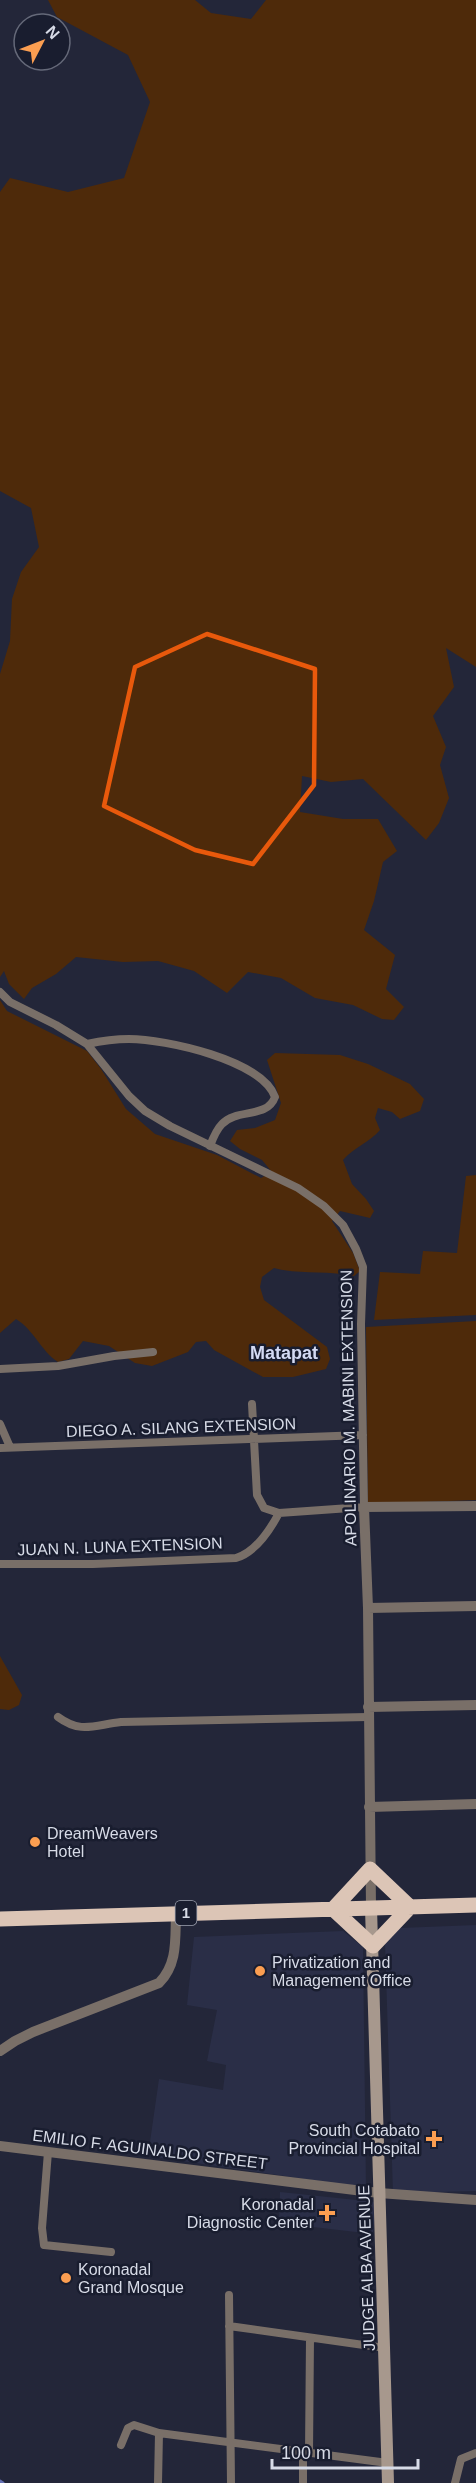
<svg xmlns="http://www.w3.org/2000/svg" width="476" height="2483" font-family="Helvetica,sans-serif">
  <rect width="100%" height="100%" fill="#232639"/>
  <path fill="#2a2e47" d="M476,1925V2191L393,2193L385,1943L400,1928Z
    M343,1931L363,1947L366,2188L148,2156L159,2079L223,2090L226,2065L207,2061L217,2010L187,2005L194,1937Z
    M280,2192L375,2202L373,2234L279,2223Z"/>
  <path fill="#4e2a0a" d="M48,0H195L211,13L251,19L266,0H476V667L446,648L454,687L433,716L446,747L440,765L449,798L439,823L426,840L363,779L331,782L302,776L300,812L343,819H378L397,851L383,862L374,901L364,930L395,955L386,989L404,1007L394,1020L382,1019L353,1005L315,998L281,978L248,972L227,993L194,971L158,961L123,962L76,957L56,974L32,988L24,999L9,984L4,971L0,977V674L10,641L12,599L21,572L39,547L31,508L0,491V192L10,178L68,192L124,178L150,102L128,55L57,17Z
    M0,1000L7,1011L87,1051L101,1069L126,1109L155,1134L217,1155L261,1178L272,1172L262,1160L240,1149L230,1141L237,1130L255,1128L275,1120L281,1103L267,1060L275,1053L340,1055L368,1064L410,1084L424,1099L420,1111L400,1119L392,1112L378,1108L375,1118L380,1130C369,1143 354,1147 343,1160L352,1184L366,1199L374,1211L370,1218L340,1211L332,1221L353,1253L360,1271L354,1276C327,1270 300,1275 274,1268L262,1277L260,1287L264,1300L327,1347L330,1359L326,1369L293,1377H263L214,1350L206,1341L196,1342L188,1352L152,1366L135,1363L109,1346L83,1341L69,1359L58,1362C41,1351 34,1330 16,1319L0,1333Z
    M476,1175V1315L374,1320L380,1272L420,1274L423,1251L457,1253L466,1176Z
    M476,1321V1500L368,1504L366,1327Z
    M0,1656L22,1695L19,1705L9,1710L0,1709Z"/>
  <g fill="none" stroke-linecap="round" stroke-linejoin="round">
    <path stroke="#6571b4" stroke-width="3" d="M0,2481L3,2483"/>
    <path stroke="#796f68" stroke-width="8" d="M0,992L10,1002L56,1025L87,1044L129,1096L145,1111L170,1126L298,1188L324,1206L343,1225L356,1249L363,1267L361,1324L364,1507L279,1513L264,1508L257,1495L252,1404
      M87,1044C101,1041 115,1039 129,1039C165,1039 262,1060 275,1097C267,1119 237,1108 222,1124C216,1130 213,1138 210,1146
      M0,1369L58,1366L114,1356L153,1352
      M0,1424L10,1447
      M0,1448L363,1435
      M0,1564H93L236,1558C256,1552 270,1530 279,1513
      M58,1717C81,1734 94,1725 121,1722L368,1717
      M48,2152L42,2228L44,2245L111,2252
      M229,2295L231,2483
      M229,2326L385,2348
      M121,2445L128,2428L134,2425L159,2433L388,2463
      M303,2452V2483
      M309,2452L310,2338
      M158,2483L159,2433
      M455,2483L461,2459L476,2453"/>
    <path stroke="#796f68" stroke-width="10" d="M368,1608L476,1606
      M368,1707L476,1705
      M369,1807L476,1804
      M371,1908L368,1608L364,1507L476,1506
      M0,2051L15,2041L33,2032L159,1983C178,1964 175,1939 176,1914
      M0,2146L379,2193L476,2200"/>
    <path stroke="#a7988d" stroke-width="12" d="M371,1908L388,2483"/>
    <path stroke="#dcc5b6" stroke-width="15" d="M370,1869L410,1907L373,1946L333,1909Z
      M0,1919L476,1905"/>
  </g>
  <path fill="none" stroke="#e8590c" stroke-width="4.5" stroke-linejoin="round" d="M207,634L315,669L314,785L253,864L195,850L104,806L135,667Z"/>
  <g fill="#fb9e51" stroke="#191d2f" stroke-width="2">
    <circle cx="35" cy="1842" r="6"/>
    <circle cx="260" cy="1971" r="6"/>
    <path d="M431 2130h6v6h6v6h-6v6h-6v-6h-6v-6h6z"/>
    <path d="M324 2204h6v6h6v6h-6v6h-6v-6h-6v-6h6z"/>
    <circle cx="66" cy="2278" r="6"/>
  </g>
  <g text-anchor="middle" stroke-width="5" stroke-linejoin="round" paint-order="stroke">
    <rect fill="#191d2f" stroke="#9ea2b0" stroke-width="1.5" x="175.5" y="1901" width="21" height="24" rx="4.5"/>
    <g font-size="15" font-weight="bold" fill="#d7dbe7">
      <text x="186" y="1918">1</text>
    </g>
    <g font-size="16" fill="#d7dbe7" stroke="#191d2f">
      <text transform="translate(348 1408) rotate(-91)" y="6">APOLINARIO M. MABINI EXTENSION</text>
      <text transform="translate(181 1427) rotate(-2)" y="6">DIEGO A. SILANG EXTENSION</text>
      <text transform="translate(120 1546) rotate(-2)" y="6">JUAN N. LUNA EXTENSION</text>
      <text transform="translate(150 2149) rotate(7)" y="6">EMILIO F. AGUINALDO STREET</text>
      <text transform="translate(366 2268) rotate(-92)" y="6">JUDGE ALBA AVENUE</text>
    </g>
    <g font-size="16" fill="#d7dbe7" stroke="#191d2f" text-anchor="start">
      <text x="47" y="1839">DreamWeavers<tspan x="47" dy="18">Hotel</tspan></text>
      <text x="272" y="1968">Privatization and<tspan x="272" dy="18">Management Office</tspan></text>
      <text x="420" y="2136" text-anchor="end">South Cotabato<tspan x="420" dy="18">Provincial Hospital</tspan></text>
      <text x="314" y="2210" text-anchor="end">Koronadal<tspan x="314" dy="18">Diagnostic Center</tspan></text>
      <text x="78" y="2275">Koronadal<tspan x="78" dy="18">Grand Mosque</tspan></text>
    </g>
    <g font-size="18" font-weight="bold" fill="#d4daf3" stroke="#191d2f">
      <text x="284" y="1359">Matapat</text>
    </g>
  </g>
  <g transform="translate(42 42) rotate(48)"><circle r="28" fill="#191d2f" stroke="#656979" stroke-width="1.5"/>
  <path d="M0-4.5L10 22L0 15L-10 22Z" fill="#fb9e51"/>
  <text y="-9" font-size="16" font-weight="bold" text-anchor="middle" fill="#d7dbe7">N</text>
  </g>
  <path d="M272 2459v9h146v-9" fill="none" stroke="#d7dbe7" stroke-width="3"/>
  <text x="281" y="2459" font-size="18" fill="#d7dbe7" stroke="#191d2f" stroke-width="4.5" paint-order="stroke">100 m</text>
</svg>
